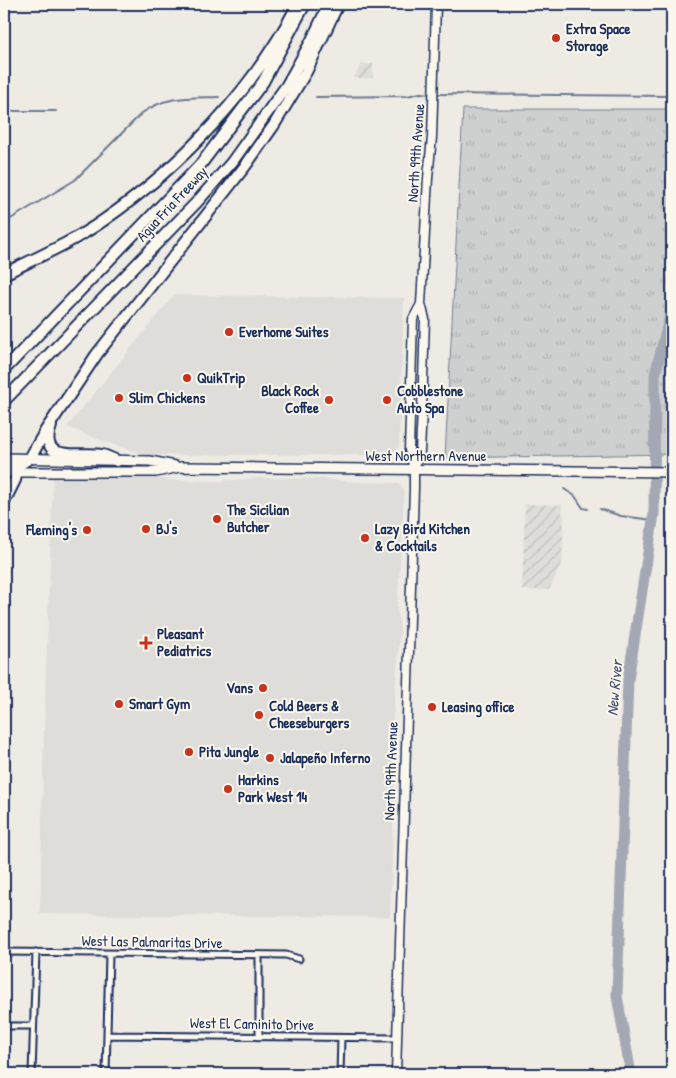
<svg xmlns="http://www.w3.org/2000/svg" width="676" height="1078" font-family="'Patrick Hand',sans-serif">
  <defs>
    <pattern id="industrial-furrows" width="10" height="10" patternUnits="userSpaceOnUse" patternTransform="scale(1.25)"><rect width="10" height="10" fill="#deddda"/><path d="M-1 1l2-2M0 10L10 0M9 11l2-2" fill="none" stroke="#bebebe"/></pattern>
    <pattern id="grass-tufts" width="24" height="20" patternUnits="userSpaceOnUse" patternTransform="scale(1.25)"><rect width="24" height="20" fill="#cecfcf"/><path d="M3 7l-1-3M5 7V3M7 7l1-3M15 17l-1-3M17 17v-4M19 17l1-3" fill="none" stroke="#b0b2b4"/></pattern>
  </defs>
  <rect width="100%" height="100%" fill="#eeebe4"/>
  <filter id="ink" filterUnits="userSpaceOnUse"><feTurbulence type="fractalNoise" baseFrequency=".02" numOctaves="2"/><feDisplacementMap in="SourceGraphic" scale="10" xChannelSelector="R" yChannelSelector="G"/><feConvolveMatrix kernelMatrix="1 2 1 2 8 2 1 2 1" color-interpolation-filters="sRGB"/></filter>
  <g filter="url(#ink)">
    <path fill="#deddda" d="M174,295L404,298L399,447L390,455H146L100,440L67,427Z
      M53,477H149L171,480L219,481L262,478L325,479L355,482L398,483L403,488L404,492L402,538L397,607L400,631L392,731L395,759L390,917L40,914L44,729Z"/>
    <path fill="url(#industrial-furrows)" d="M362,64H373V78H353Z
      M525,504L562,505V514L564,515L562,563L549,590H522Z"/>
    <path fill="url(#grass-tufts)" stroke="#747f96" d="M463,109H672V454L445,458Z"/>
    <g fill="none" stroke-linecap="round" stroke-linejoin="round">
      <path stroke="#6d7892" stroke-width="2" d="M435,94L672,96
        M316,97L407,96L420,93L431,94
        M4,111H56
        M4,223L75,180L142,113C168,95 189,98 219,97
        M564,489L575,496L583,508L588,509
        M600,509L621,516L653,520"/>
      <path stroke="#a3a8b4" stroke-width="11" d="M631,1074L617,996L628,680L654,514L655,375L672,307"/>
      <g stroke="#1b2f5e" stroke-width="9">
        <path id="street" d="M4,952L286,955L299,959
          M4,1026H33
          M107,1035L397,1038
          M259,1037V955
          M32,1074L36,952
          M106,1074L109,954
          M340,1074L341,1038"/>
      </g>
      <g stroke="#1b2f5e" stroke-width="11">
        <path id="secondary" d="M414,469L420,451L422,411L425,319L421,304L428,178L432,137L436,4
          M396,1074L414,488V469L409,450L413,319L421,304"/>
      </g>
      <g stroke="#1b2f5e" stroke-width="12">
        <path id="primary" d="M4,458L150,461L175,466
          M10,472H156L180,467L672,472"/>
      </g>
      <g stroke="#1b2f5e" stroke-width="14">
        <path id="highway" d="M4,274C38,257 73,242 104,220C182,166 255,88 298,4
          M4,370L201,164L263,82L305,4
          M4,401L197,202L232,162L287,85L312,40L329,4
          M51,426C37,465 82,451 102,455C107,456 113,459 117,461
          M4,460L11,463L17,472L15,480L4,502
          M4,470L14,468L30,458L46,430L97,354L246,165L274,125L306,72L338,4"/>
      </g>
      <use href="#street" stroke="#fbf7ec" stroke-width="5"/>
      <use href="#secondary" stroke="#fbf7ec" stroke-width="8"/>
      <use href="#primary" stroke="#fbf7ec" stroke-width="9"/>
      <use href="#highway" stroke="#fbf7ec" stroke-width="10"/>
    </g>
  </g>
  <g fill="#c8321e" stroke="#fbf7ec" stroke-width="2">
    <circle cx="556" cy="38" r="5"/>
    <circle cx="229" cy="332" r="5"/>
    <circle cx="187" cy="378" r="5"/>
    <circle cx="119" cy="398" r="5"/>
    <circle cx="329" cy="400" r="5"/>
    <circle cx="387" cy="400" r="5"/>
    <circle cx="217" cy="519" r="5"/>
    <circle cx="146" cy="529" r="5"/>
    <circle cx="87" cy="530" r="5"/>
    <circle cx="365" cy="538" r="5"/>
    <path d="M143.5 635.5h5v5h5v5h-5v5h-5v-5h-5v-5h5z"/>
    <circle cx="263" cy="688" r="5"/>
    <circle cx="119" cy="704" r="5"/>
    <circle cx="432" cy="707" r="5"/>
    <circle cx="259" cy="715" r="5"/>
    <circle cx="189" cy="752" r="5"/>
    <circle cx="270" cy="758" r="5"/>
    <circle cx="228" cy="789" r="5"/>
  </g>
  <g text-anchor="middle" stroke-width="4" stroke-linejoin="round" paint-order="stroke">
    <g font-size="15" font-weight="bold" fill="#1b2f5e" stroke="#fbf7ec" text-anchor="start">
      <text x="566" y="34">Extra Space<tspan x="566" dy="17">Storage</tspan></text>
      <text x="239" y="337">Everhome Suites</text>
      <text x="197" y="383">QuikTrip</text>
      <text x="319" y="396" text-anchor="end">Black Rock<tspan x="319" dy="17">Coffee</tspan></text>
      <text x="397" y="396">Cobblestone<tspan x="397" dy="17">Auto Spa</tspan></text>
      <text x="129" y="403">Slim Chickens</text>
      <text x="227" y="515">The Sicilian<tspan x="227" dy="17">Butcher</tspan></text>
      <text x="156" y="534">BJ's</text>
      <text x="375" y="534">Lazy Bird Kitchen<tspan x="375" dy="17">&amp; Cocktails</tspan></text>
      <text x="77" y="535" text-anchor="end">Fleming's</text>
      <text x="157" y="639">Pleasant<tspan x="157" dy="17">Pediatrics</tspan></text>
      <text x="253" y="693" text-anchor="end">Vans</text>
      <text x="129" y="709">Smart Gym</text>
      <text x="269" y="711">Cold Beers &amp;<tspan x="269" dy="17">Cheeseburgers</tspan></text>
      <text x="442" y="712">Leasing office</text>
      <text x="199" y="757">Pita Jungle</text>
      <text x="280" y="763">Jalapeño Inferno</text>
      <text x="238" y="785">Harkins<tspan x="238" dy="17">Park West 14</tspan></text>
    </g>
    <g font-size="15" fill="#1b2f5e" stroke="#fbf7ec">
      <text transform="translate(416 153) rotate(-86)" y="5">North 99th Avenue</text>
      <text transform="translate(172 204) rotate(-47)" y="5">Agua Fria Freeway</text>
      <text x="426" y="461">West Northern Avenue</text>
      <text transform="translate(391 771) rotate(-88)" y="5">North 99th Avenue</text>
      <text transform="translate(152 942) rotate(1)" y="5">West Las Palmaritas Drive</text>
      <text transform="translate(252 1024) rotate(1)" y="5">West El Caminito Drive</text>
    </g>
    <g font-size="16" font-style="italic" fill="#445378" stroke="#fbf7ec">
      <text transform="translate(614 688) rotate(-85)" y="6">New River</text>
    </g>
  </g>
  <rect width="676" height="1078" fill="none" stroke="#fbf7ec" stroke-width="20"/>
  <rect x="10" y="10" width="656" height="1058" fill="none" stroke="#1b2f5e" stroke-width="2" filter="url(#ink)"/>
</svg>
